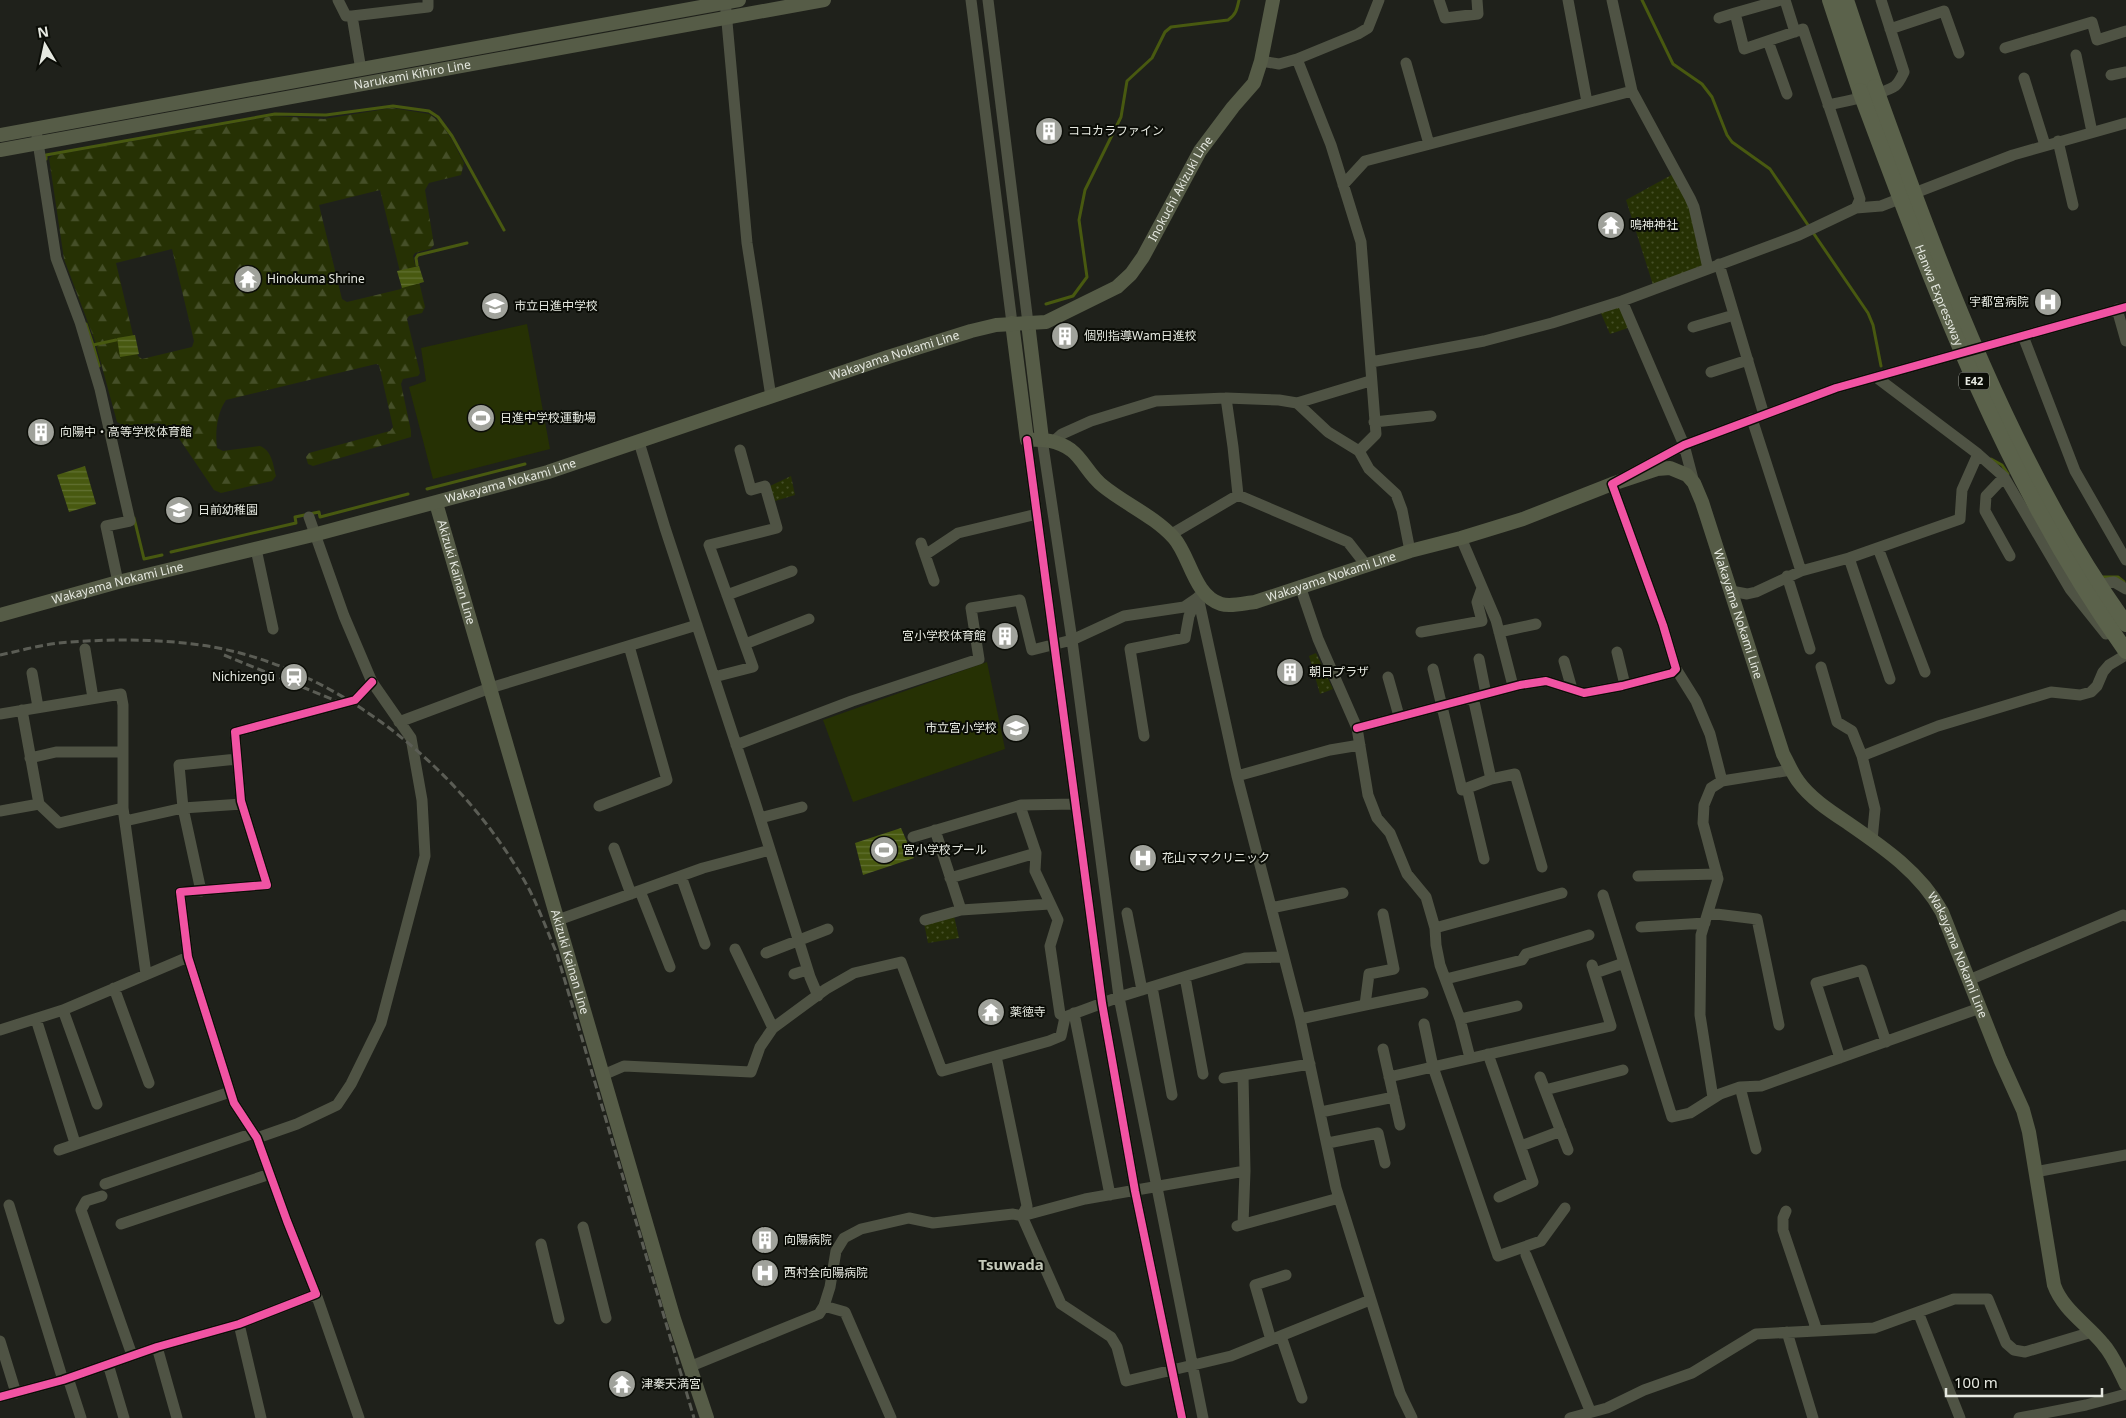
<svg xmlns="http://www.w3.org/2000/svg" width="2126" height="1418" font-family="'Noto Sans','Noto Sans JP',sans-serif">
  <defs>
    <pattern id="grass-dots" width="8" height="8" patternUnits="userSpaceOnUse" patternTransform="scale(1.25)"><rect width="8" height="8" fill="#263104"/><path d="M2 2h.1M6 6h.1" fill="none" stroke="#454f28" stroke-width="1.8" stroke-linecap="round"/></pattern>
    <pattern id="forest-firs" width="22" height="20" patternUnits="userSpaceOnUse" patternTransform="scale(1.25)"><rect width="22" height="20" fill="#263104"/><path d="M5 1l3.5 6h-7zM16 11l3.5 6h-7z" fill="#454f28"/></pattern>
    <pattern id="water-rules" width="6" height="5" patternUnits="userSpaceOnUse" patternTransform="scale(1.25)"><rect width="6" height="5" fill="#485910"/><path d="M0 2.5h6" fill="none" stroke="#627132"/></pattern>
  </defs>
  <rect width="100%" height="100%" fill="#1f211b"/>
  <path fill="url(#grass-dots)" d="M1675,173L1691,202L1706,267L1654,288L1626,200Z
    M1623,303L1634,326L1610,334L1600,311Z
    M791,476L795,495L775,501L770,486Z
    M1316,653L1333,689L1320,694L1309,656Z
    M954,916L959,938L928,943L924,923Z"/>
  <path fill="url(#forest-firs)" fill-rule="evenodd" d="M392,108L429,114L440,122L452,140L464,163L461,175L429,183L425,190L434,245L430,249L415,253L413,256L425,307L422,313L409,316L407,319L420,373L418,376L403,379L401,384L411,431V437L313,466L308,464L306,457L309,453L390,431L393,427L379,365L376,364L226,400C217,413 215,432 217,448L223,451L260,446C272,451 273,464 276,476L272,481L221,493L214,490L172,428L158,423L124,426L117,422L95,341L64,259L49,158L54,155L274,116L324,119ZM380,190L403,284L401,289L347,302L342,299L319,205ZM172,249L194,341L192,347L142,359L138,356L116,263Z"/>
  <path fill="#263104" d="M527,324L550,449L433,479L409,387L426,381L421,348Z
    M987,662L1005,749L853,802L823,720Z"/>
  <path fill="url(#water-rules)" d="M419,266L424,282L402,288L397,271Z
    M135,335L139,354L120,357L117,338Z
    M85,466L96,504L69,512L57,475Z
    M901,828L914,858L863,875L855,843Z"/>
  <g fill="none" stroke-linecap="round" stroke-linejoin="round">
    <path stroke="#485910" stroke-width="3" d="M1642,0L1673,64L1702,84L1712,97L1727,135L1732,142L1770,169L1808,225
      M46,159V155L275,114L326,115L393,106L429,111L438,117L452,136L504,230
      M1814,234L1868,313L1873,325L1881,366
      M417,265L416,258L418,255L467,243
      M1046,304L1073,296L1087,277L1079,220L1085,190L1121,117L1127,81L1152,58L1165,32L1171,27L1228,20C1236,15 1237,9 1239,0
      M86,324L93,345
      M99,366L93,345L116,340
      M1991,459L2002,465L2008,474
      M427,489L525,464
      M134,518L144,559L162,555
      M171,552L296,523L295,517L319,512L320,517L408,494
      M2101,577H2118L2124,582"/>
    <path stroke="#4f5344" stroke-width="11" d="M338,0L346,16H352
      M725,0L747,243L771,397
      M971,0L1012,323
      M988,0L1028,323
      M1439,0L1445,18L1478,14L1477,0
      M1568,0L1587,102
      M1612,0L1632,91L1690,198L1694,207L1708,268
      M1781,0L1735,13L1744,49L1803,29L1860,199L1856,208
      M1785,0L1795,32
      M1719,18L1735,13
      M1890,29L1944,11L1959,53
      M1768,41L1787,94
      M2005,48L2092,22L2097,40L2126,31
      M2076,55L2092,132
      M1297,59L1331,145L1361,242L1376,434L1359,451L1369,469L1396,494L1402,510L1410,551
      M1261,61L1279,64L1297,59L1358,34L1368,28L1379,0
      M1406,63L1429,144
      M361,70L352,16L428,7V0
      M2111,75L2126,72
      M2024,78L2045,145
      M1828,105C1842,102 1885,94 1895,86C1899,83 1902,76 1904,72L1881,0
      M37,136L56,258L80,322L100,389L130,521L106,526L118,582
      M2058,141L2073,205
      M1343,185L1365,161L1632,91
      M1719,264L1764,415
      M1622,301L1684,445L1694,483
      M2117,309L2126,341
      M1693,327L1734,315
      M2023,336L2075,471L2126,560
      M1371,362L1484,341L1552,323L1622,301L1799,235L1856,208L1881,206L2013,155L2126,123
      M1711,372L1748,360
      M1876,377L1978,454L2004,477L2070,589L2106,634
      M1226,398L1233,447L1238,495
      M1297,403L1328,432L1359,451
      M1752,419L1801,571
      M1374,422L1431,416
      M1042,439L1072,640L1119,997L1203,1418
      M1027,440L1102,1003L1135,1191L1182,1418
      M1054,441L1062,434L1091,421L1156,401L1226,398L1279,400L1297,403L1370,381
      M639,442L665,528L755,802L810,977L818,996
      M2004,477L1986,496L1985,511L2010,556
      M1170,535L1238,495L1348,542L1366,565
      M1461,538L1496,620L1513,686
      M921,543L934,581
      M1878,548L1925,672
      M256,549L273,629
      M925,555L958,533L1037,514
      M1849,558L1890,679
      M1787,576L1810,649
      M2095,585L2114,582L2126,589
      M1300,586L1318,639L1357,728L1368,795L1377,818L1390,833L1407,874L1426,897L1435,928L1436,945L1440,965L1460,1019L1470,1058
      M1731,591L1747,594L1756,592L1801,571L1849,558L1960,519L1962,490L1978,454
      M727,595L792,571
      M1198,597L1237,776L1300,1019L1336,1188L1400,1393L1412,1418
      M1421,632L1482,621L1477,602L1482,588
      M1499,632L1536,624
      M745,644L809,619
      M85,649L93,698
      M1617,652L1625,685
      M1479,659L1486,694
      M1564,661L1572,689
      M1821,667L1837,722L1852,731L1862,756
      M1433,669L1462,790L1491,779L1515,774L1542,867
      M1676,669L1696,701L1710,734L1722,781L1791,770
      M32,673L38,707
      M714,677L753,667L709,545L777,528L765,486L751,490L740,450
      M1388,677L1399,716
      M1473,697L1491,779
      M22,710L39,804L59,823L123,808L146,974
      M0,714L121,694L123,705V808
      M399,722L490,688L697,625
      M1357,728L1520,685L1546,681L1584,693L1622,686L1672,673L1676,669L1663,625L1612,484L1684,445L1836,388L2126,307
      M1144,736L1130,649L1185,638L1189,616L1197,599
      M736,745L852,701L979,659L971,608L1020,600L1032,650L1072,640L1124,616L1184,607L1203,594
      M30,758L56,752H123
      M1237,776L1330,750L1360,745
      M1467,788L1484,859
      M599,806L667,780L629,646
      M1020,806L1036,853L1035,871L1058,920L1050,946L1060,1014L1065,1017
      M0,811L39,804
      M760,818L802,807
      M125,821L183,808L242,804
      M935,830L961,910L1050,904
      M913,837L1021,805L1075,804
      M1872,840L1875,809L1862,756L1938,726L2051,692L2080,695L2091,692L2097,686L2103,672L2109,665L2124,656
      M614,848L631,894
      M681,876L705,944
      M1638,876L1717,874
      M950,878L1036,853
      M201,891L183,808L179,765L237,759
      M640,891L670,967
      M1603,895L1672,1117L1690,1113L1720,1094L1740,1087L1761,1086L1980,1008
      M1271,908L1343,893
      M1127,913L1142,990
      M1708,913L1757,919L1779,1025
      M558,920L703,868L770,850
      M925,920L961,910
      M1641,927L1705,923
      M1435,928L1562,893
      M735,949L773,1028
      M766,953L828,929
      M1595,973L1624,963
      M794,974L807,970
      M1185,977L1203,1074
      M1446,979L1522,960L1526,954L1589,935
      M1969,980L2123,915L2126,916
      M1152,987L1172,1095
      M114,988L149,1083
      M1365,1005L1423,993
      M63,1010L97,1104
      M1074,1013L1110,1195
      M36,1019L75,1143
      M1300,1019L1365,1005L1369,974L1394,969L1383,914
      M1460,1019L1517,1006
      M1424,1024L1433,1067L1498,1256L1541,1241L1565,1208
      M0,1030L63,1010L188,957
      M1383,1049L1400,1125
      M1488,1054L1533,1182L1499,1197
      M996,1056L1027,1206L1022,1216
      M1840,1058L1816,983L1862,970L1886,1042
      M603,1075L624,1066L751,1072L760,1047L773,1028L826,989L854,973L901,962L942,1071L1049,1041L1061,1036L1065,1017L1119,997L1245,958L1284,957
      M1389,1077L1611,1026L1592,965
      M1540,1077L1568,1150
      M1224,1078L1243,1075
      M1740,1087L1756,1149
      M1545,1090L1623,1070
      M1713,1098L1700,1015L1701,935L1718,879L1703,823L1704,805L1711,788L1722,781
      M1321,1112L1394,1097
      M257,1138L297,1124L337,1105L351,1084L381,1023L425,856L422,800L411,738L372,682L344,616L309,517
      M1328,1143L1378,1133L1385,1163
      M1521,1146L1561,1131
      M59,1150L230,1092
      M2035,1172L2126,1155
      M105,1184L254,1133
      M102,1196L86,1201L81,1210L132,1355
      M9,1205L63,1380
      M1786,1211L1783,1218V1230L1817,1331
      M1022,1216L1085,1199L1245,1171
      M121,1224L270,1174
      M1243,1224L1245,1171L1243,1075L1310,1064
      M1237,1226L1339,1198
      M583,1227L606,1318
      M541,1244L559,1319
      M1526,1255L1591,1413
      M316,1294L359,1418
      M824,1306L845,1312L891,1418
      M1918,1312L1960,1418
      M239,1324L261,1418
      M1787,1332L1813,1418
      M1281,1336L1302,1398
      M1271,1340L1255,1285L1286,1275
      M0,1341L16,1393
      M157,1347L177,1418
      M108,1364L124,1418
      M689,1367L819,1314L824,1306L830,1287L836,1251L844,1238L861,1229L909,1218L933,1223L1013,1214L1022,1216L1061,1304L1111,1337L1117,1347L1126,1381L1231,1356L1370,1300
      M68,1378L81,1418
      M0,1397L63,1380L157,1347L239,1324L316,1294L287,1221L257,1138L234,1103L188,957L180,892L267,885L241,801L235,732L355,700L372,682
      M1570,1418L1607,1408L1644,1390L1692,1373L1756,1334L1874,1328L1954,1299H1988L2006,1343L2014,1350L2025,1352L2092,1332
      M2019,1418L2086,1405L2126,1394"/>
    <g stroke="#565c47" stroke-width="14">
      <path d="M0,135L739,0"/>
      <path id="s1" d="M0,150L824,0"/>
      <path id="s2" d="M1012,323L1027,440C1043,439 1057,440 1071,450C1083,459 1089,475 1103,486C1125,504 1154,516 1174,538C1190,556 1194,596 1221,604C1231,607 1245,603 1255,602L1410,551L1461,538L1523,519L1612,484L1657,469L1670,468L1687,475L1694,483L1702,502L1783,754C1788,763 1792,773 1798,781C1810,798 1830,811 1848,823C1883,847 1921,873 1942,912L2000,1059L2023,1110L2029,1132L2054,1285C2063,1310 2087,1324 2103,1344C2113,1355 2119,1370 2126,1384"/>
      <path d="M1028,323L1042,439"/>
      <path id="s3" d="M436,503L674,1319L707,1418"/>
      <path id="s4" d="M0,615L118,582L317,534L548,472L888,357L971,331L996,325L1046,322L1117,287L1131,274L1143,257L1200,151L1233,107L1254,83L1261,61L1273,0"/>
    </g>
    <path stroke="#5b624b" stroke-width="16" d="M1830,0L1860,91
      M1846,0L1875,87"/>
    <path stroke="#5b5d55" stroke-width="3" stroke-dasharray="8 4" stroke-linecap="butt" d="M0,655C19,651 40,645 59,643C116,638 184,638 240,653C360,685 472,782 530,891C540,911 548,933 557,954L694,1418
      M224,655L344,704"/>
    <g stroke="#5b624b" stroke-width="16">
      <path d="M1875,87C1940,267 2013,468 2126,624"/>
      <path id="s5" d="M1860,91C1933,286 2004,481 2126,651"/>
    </g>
    <g stroke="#0b0d07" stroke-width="11">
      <path id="cycleway" d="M1027,440L1102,1003L1135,1191L1182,1418
        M1357,728L1520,685L1546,681L1584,693L1622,686L1672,673L1676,669L1663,625L1612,484L1684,445L1836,388L2126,307
        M0,1397L63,1380L157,1347L239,1324L316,1294L287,1221L257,1138L234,1103L188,957L180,892L267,885L241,801L235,732L355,700L372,682"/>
    </g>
    <use href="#cycleway" stroke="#f153a3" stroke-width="8"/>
  </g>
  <defs>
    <g id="building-disc" transform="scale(1.4375)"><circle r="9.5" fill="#a0a29b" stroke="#0b0d07"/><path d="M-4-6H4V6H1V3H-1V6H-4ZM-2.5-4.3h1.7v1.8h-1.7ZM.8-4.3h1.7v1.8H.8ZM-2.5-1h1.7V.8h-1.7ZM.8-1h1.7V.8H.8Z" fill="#fff"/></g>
    <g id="temple-disc" transform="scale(1.4375)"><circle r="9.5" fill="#a0a29b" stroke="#0b0d07"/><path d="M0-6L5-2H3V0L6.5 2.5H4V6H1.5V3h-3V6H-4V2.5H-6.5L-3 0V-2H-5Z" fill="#fff"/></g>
    <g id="hospital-disc" transform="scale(1.4375)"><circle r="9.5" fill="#a0a29b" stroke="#0b0d07"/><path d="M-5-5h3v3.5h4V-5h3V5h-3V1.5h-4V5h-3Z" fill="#fff"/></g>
    <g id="school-disc" transform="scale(1.4375)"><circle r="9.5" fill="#a0a29b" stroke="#0b0d07"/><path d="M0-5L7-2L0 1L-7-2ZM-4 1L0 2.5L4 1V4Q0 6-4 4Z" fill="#fff"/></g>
    <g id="stadium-disc" transform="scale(1.4375)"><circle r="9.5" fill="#a0a29b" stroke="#0b0d07"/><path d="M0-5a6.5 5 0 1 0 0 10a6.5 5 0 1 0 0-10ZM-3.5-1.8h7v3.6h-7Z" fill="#fff"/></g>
    <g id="station-disc" transform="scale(1.4375)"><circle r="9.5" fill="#a0a29b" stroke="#0b0d07"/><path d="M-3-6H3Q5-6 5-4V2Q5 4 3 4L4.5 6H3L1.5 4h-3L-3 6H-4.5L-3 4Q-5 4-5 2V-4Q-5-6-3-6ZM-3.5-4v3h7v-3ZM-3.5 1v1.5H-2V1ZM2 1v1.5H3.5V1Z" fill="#fff"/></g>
  </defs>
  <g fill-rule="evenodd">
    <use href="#building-disc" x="1049" y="131"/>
    <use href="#temple-disc" x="1611" y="225"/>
    <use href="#temple-disc" x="248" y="279"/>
    <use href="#hospital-disc" x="2048" y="302"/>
    <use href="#school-disc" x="495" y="306"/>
    <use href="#building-disc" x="1065" y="336"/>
    <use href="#stadium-disc" x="481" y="418"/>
    <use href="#building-disc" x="41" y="432"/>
    <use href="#school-disc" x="179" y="510"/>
    <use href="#building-disc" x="1005" y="636"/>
    <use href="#building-disc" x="1290" y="672"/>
    <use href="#station-disc" x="294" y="677"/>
    <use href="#school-disc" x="1016" y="728"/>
    <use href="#stadium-disc" x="884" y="850"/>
    <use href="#hospital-disc" x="1143" y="858"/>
    <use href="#temple-disc" x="991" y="1012"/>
    <use href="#building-disc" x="765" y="1240"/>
    <use href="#hospital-disc" x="765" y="1273"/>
    <use href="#temple-disc" x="622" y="1384"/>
  </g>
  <g text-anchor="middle" stroke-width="4" stroke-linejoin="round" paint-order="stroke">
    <rect fill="#0b0d07" stroke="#a4a69f" stroke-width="1" x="1959" y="372.5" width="30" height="17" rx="4"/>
    <g font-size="11" font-weight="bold" fill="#e5e8e0">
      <text x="1974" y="385">E42</text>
    </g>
    <g font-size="12" fill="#e5e8e0" stroke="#0b0d07">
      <text dy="4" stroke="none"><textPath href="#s1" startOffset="419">Narukami Kihiro Line</textPath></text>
      <text dy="4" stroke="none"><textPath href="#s4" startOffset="1285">Inokuchi Akizuki Line</textPath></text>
      <text dy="4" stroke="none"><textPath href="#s5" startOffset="219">Hanwa Expressway</textPath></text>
      <text dy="4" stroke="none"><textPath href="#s4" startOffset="932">Wakayama Nokami Line</textPath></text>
      <text dy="4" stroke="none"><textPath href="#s4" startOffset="528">Wakayama Nokami Line</textPath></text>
      <text dy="4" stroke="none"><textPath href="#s3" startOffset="72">Akizuki Kainan Line</textPath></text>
      <text dy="4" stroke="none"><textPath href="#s2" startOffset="498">Wakayama Nokami Line</textPath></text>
      <text dy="4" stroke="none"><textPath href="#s4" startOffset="122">Wakayama Nokami Line</textPath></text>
      <text dy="4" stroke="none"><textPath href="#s2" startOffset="1022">Wakayama Nokami Line</textPath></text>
      <text dy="4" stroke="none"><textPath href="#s2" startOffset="1442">Wakayama Nokami Line</textPath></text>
      <text dy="4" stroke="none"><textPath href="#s3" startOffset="478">Akizuki Kainan Line</textPath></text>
    </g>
    <g font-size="12" fill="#e5e8e0" stroke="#0b0d07" text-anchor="start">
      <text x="1068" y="135">ココカラファイン</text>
      <text x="1630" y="229">鳴神神社</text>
      <text x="267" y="283">Hinokuma Shrine</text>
      <text x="2029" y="306" text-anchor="end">宇都宮病院</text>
      <text x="514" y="310">市立日進中学校</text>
      <text x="1084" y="340">個別指導Wam日進校</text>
      <text x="500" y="422">日進中学校運動場</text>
      <text x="60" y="436">向陽中・高等学校体育館</text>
      <text x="198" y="514">日前幼稚園</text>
      <text x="986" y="640" text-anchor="end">宮小学校体育館</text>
      <text x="1309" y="676">朝日プラザ</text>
      <text x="275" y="681" text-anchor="end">Nichizengū</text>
      <text x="997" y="732" text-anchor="end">市立宮小学校</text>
      <text x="903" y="854">宮小学校プール</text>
      <text x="1162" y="862">花山ママクリニック</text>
      <text x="1010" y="1016">薬徳寺</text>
      <text x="784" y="1244">向陽病院</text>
      <text x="784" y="1277">西村会向陽病院</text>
      <text x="641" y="1388">津秦天満宮</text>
    </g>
    <g font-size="15" font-weight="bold" fill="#c4c9b9" stroke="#0b0d07">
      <text x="1011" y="1270">Tsuwada</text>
    </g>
  </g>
  <g transform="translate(45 45) rotate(351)" stroke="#0b0d07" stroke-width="4" paint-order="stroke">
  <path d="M0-4L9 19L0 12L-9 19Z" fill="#e5e8e0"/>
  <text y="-8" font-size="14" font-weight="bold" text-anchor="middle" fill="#e5e8e0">N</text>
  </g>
  <path d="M1946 1388v8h156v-8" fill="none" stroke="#e5e8e0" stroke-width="2.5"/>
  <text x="1954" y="1388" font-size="15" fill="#e5e8e0" stroke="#0b0d07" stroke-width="4" paint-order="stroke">100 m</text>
</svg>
